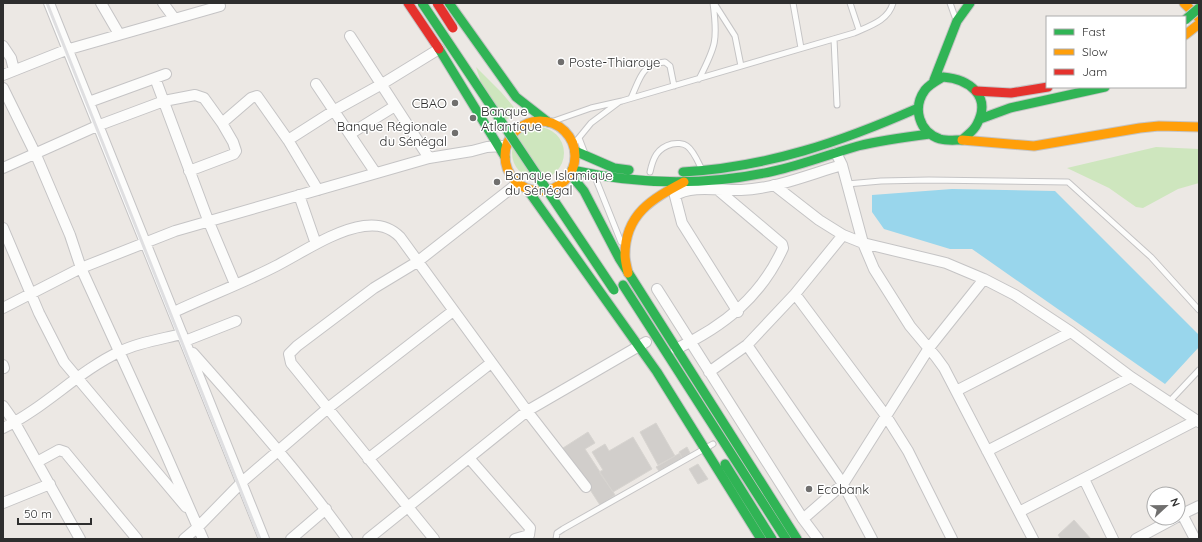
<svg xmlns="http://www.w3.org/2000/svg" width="1202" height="542" font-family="Quicksand,sans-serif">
  <rect width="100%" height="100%" fill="#ece8e4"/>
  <path fill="#cee6be" d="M476,67L501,92L518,112L501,123L487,101Z
    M512 153a26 26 0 1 1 52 0a26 26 0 1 1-52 0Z
    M1156,147L1199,149V183L1178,189L1143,208L1136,207L1109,188L1067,168Z"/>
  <path fill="#99d6ec" d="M952,189L1055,191L1199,335V347L1165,384L972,249H950L884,229L872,212V195Z"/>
  <path fill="#d1cecb" stroke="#d7d4d0" d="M656,423L675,456L658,465L640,432Z
    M588,432L595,443L585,449L615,495L600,505L563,448Z
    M633,437L652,469L613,492L599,472L603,470L592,452L605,444L609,451Z
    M687,447L690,453L682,458L679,452Z
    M680,453L682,458L659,471L656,467Z
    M698,464L708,479L698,484L689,469Z
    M1074,520L1091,539H1061L1058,535Z"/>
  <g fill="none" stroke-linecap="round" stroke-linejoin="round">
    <g stroke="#c5c4c5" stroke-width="7">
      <path id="lane" d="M714,3L735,36L741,66
        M793,3L801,48
        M850,3L859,30
        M950,3L955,17
        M834,39L837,105
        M699,79C716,46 718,40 713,3
        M631,98C640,79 641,64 665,62L670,66L674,86
        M551,122L591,108L622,101L854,33C869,26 888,21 893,3
        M579,138L584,151
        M573,145L591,123L619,102
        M650,172C653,158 657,148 672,144C676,143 683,143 687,146C694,151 698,162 702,170
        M595,177L621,242
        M847,184L881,181L929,180L1068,182L1151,257L1199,310
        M1169,402L1199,370
        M556,539L557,533L563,529L713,444"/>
    </g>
    <g stroke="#c5c4c5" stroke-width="12">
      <path id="street" d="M49,3L264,539
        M101,3L119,34
        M163,3L174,18
        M350,36L429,158
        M3,46L11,58L14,70
        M3,75L66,50L220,6
        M155,78L208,220L235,284
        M316,84L375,172
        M3,88L36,155L70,235L81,268L165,452L203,539
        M89,102L166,74
        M222,123L251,98L257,96L288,140L318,190
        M350,134L395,106
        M288,140L335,110L382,84L439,49
        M836,153L842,165L863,243L874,269L910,326L936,357L944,368L1033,539
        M3,168L97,126L164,101L195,95L204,98L222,123L233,142L236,151L234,154L189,171
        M774,185L819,220L843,235L863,243L946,263L984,279L1015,295L1071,332L1131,377L1199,422
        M299,195L316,244
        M3,228L39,313L64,362L186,507
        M657,289L803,519L818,539
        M795,294L886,416L908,451L952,539
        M3,308L81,268L175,231L429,158L472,151L487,147L503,146
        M174,312C208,296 243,283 276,266C303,252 335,230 364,226C379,224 390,227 400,237L527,411L586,487
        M738,312L682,223L675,196C689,184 724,191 741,190C775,189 810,174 842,165
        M185,341L236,321
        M747,345L843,484L872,539
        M676,349C724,326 761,297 783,248L782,244L718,190
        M193,353C246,413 300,473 347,539
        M3,365L4,368
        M709,372L747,345L795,294L843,235
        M956,391L1071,332
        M3,406L15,423L80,539
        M3,428C45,408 78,371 121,351C140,342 162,339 182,334
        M987,451L1131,377
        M469,458L530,528L529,535L515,539
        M368,459L491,363
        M37,462L59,450L65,452L137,539
        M1084,479L1113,539
        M3,503L50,484
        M1019,512L1197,420
        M1182,514L1195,539
        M1178,516L1199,506
        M803,519L843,484L929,348L984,279
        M184,539L198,527L242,482L328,408L453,311
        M291,539L326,509
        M368,539L527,411L646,342
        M434,539L291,363L289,354L297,346L374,288L417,262L518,183
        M1136,539L1175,518"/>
    </g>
    <g stroke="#c5c4c5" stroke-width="11">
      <path id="fast" d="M449,3L516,97L548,122
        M439,49L505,157
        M943,77C969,79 992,96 977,124C974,131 967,135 962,140C955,140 947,141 940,139C919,132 912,108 925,90C930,84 936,81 943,77Z
        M934,80L957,21L970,3
        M980,119L1010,108L1105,87
        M575,151L614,168L629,170
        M572,170C639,185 707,186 774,171C802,165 830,154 858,146C882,140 906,137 930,134
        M683,172C768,167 841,142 918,108
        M570,174L584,191L619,258L797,539
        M527,189L657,372L761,539
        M623,285L786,539
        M725,464L772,539"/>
    </g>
    <g stroke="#c5c4c5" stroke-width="11">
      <path id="slow" d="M1184,3L1199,18
        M1185,35L1199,24
        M505 156a35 35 0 1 1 70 0a35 35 0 1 1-70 0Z
        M962,140L1034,146L1140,128L1159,126L1199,127
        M628,273C627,267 625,261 625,255C625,214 652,199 684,182"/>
    </g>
    <g stroke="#c5c4c5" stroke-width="11">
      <path id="jam" d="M408,3L439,49
        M976,91L1011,93L1048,87"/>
    </g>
    <use href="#lane" stroke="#fcfcfb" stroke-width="5"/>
    <use href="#street" stroke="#fcfcfb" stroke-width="10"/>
    <use href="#fast" stroke="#30b455" stroke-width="9"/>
    <use href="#slow" stroke="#ff9f0a" stroke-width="9"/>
    <use href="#jam" stroke="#e5322d" stroke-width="9"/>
    <path stroke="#dfdfe1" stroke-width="3" d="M47,3L260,539"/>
    <g stroke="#c6c5c4" stroke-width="11" stroke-linecap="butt">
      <path id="fast-bridge" d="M422,3L614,290
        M1185,20L1199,8"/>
    </g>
    <g stroke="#c6c5c4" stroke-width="11" stroke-linecap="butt">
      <path id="jam-bridge" d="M437,3L453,28"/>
    </g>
    <use href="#fast-bridge" stroke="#30b455" stroke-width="9"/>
    <use href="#jam-bridge" stroke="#e5322d" stroke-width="9"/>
  </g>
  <g fill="#706f6e" stroke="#fff" stroke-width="1.5">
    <circle cx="561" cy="62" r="4"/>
    <circle cx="455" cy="103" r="4"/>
    <circle cx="473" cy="118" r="4"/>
    <circle cx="455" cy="133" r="4"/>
    <circle cx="497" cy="182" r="4"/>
    <circle cx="809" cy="489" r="4"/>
  </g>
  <g text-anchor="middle" stroke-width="3" stroke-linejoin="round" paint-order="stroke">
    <g font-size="13" fill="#2e2e2e" stroke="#fff" text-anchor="start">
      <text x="569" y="67">Poste-Thiaroye</text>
      <text x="447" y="108" text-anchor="end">CBAO</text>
      <text x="481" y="116">Banque<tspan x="481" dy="15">Atlantique</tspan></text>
      <text x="447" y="131" text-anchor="end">Banque Régionale<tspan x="447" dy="15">du Sénégal</tspan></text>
      <text x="505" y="180">Banque Islamique<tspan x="505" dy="15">du Sénégal</tspan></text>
      <text x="817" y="494">Ecobank</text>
    </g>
  </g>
  <rect width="1202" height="542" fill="none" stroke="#2e2e2e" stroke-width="8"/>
  <rect x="1046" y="16" width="140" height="72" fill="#ffffff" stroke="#ababab"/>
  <rect x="1054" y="29" width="20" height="6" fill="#30b455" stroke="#ababab"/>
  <text x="1082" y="36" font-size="12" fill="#2e2e2e">Fast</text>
  <rect x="1054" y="49" width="20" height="6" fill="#ff9f0a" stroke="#ababab"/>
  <text x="1082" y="56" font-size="12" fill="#2e2e2e">Slow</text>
  <rect x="1054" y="69" width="20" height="6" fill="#e5322d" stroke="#ababab"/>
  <text x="1082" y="76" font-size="12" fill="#2e2e2e">Jam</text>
  <g transform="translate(1166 506) rotate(68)"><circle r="19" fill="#ffffff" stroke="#ababab"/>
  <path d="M0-3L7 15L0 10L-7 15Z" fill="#706f6e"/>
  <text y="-6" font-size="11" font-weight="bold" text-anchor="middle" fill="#2e2e2e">N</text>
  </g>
  <path d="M18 518v6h73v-6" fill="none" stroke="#2e2e2e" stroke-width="2"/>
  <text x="24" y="518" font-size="12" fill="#2e2e2e" stroke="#ffffff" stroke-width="3" paint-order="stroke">50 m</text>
</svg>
